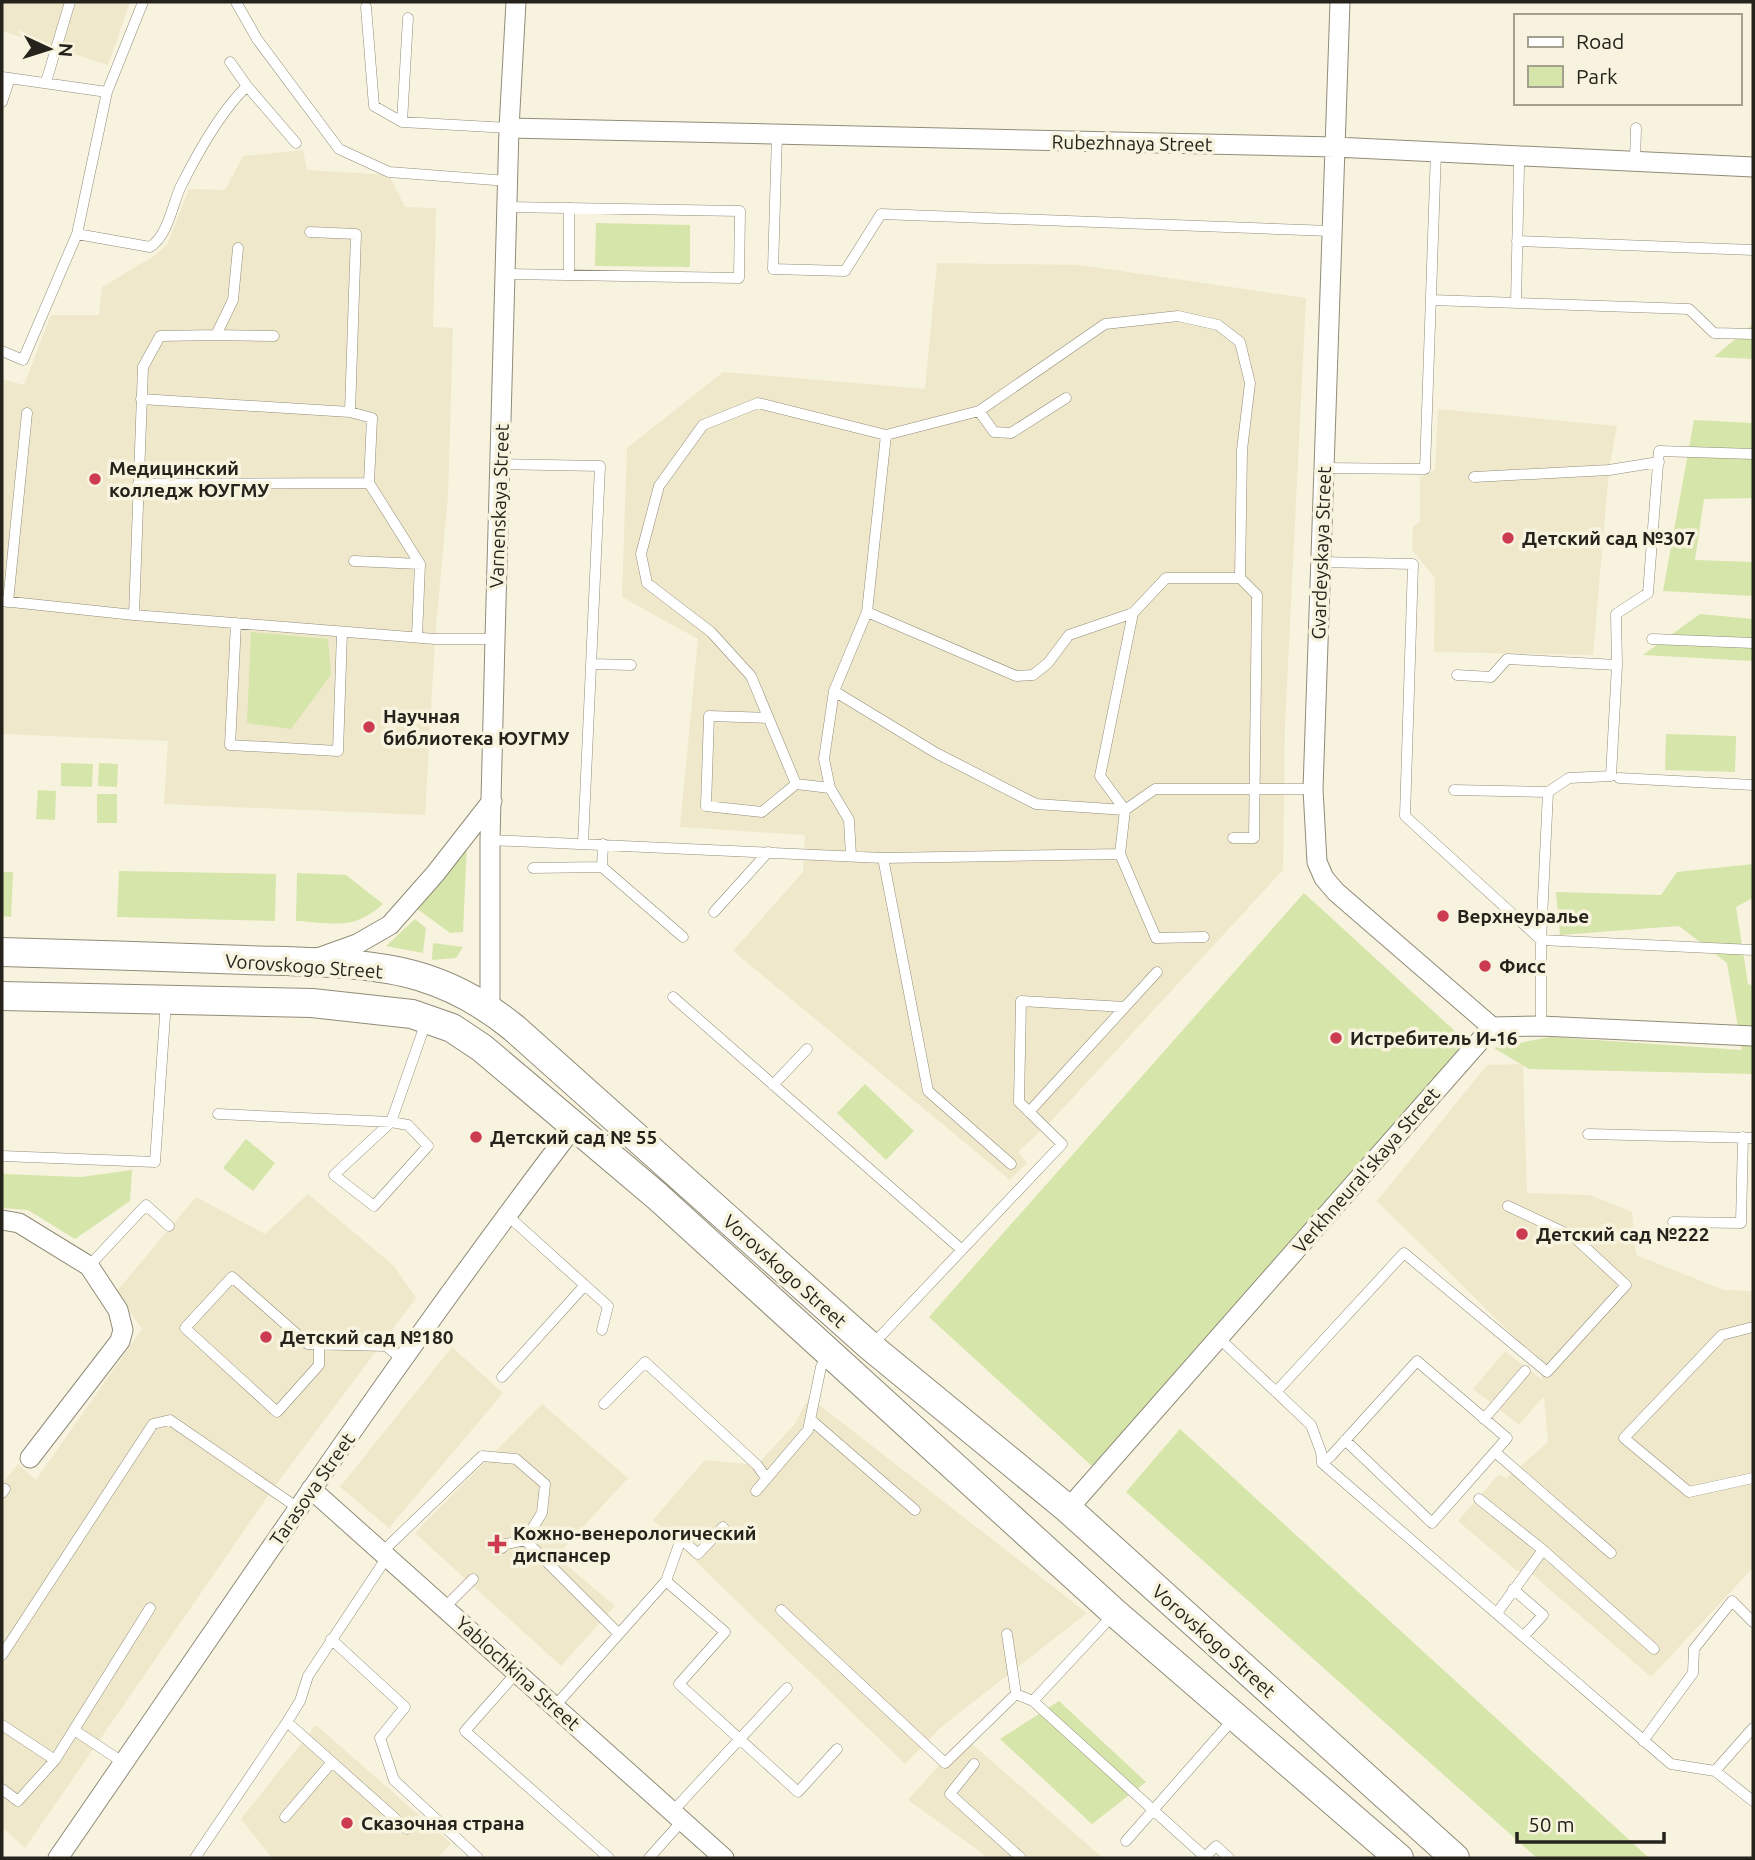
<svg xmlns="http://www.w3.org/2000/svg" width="1755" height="1860" font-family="Ubuntu,sans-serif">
  <rect width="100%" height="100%" fill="#f8f3de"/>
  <path fill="#efe8cb" d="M2,2H130L108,65L2,31Z
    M303,150L307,170L389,175L405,207L436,208L433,327L453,328L448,495L435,639L425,815L164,804L168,741L2,734V379L24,385L51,315H99L102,287L154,256L167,245L189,189L225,190L243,156Z
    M937,263L1079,265L1306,298L1285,725L1283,870L1054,1118L1018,1152L1027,1163L1010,1180L733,951L803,872L805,835L680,827L698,639L622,597L627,448L723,372L925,389Z
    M1438,409L1617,426L1609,470L1593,655L1434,652L1435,578L1412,550L1413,526L1420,522V477L1435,470Z
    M1523,1064L1527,1193L1590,1195L1632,1212L1636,1255L1724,1290L1753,1291V1568L1651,1677L1531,1573L1517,1571L1458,1521L1499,1474L1506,1479L1548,1442L1544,1396L1519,1425L1473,1389L1505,1351L1542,1380L1541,1363L1377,1201L1487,1065Z
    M308,1194L394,1266L416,1298L272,1490L25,1848L2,1827V1484L18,1464L36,1480L142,1329L116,1292L196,1197L265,1234Z
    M452,1347L503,1393L389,1528L340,1487Z
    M809,1397L1087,1613L941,1727L905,1764L653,1520L705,1460L757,1465L794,1425Z
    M542,1404L628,1478L556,1556L615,1606L561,1666L415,1533Z
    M316,1725L451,1843L437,1858H272L241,1819Z
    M964,1737L1103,1858H989L908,1800Z"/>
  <path fill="#d6e5aa" d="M596,223L690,225V267L595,266Z
    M1753,324V359L1714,357Z
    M1694,420L1753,423V498L1704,499L1695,560L1753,562V596L1663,591Z
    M1700,614L1753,619V661L1643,655Z
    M251,632L328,639L331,675L291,729L247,723Z
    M1666,734L1736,736L1735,772L1665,770Z
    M61,763L93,764L92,787L61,786Z
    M99,763L118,764L117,787L98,786Z
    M38,790L56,791L55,820L36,819Z
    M97,794H117V823H97Z
    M467,844L463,932L450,933L416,908Z
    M1753,864V898L1736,907L1748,984L1753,986V1074L1529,1069L1494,1048L1550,1037L1742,1050L1727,963L1679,926L1560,935L1556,892L1661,895L1677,872Z
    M119,871L276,874L275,921L117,917Z
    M2,872H13L11,917L2,916Z
    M297,873L346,875L383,904C353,931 334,923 296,921Z
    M1304,893L1469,1044L1093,1467L929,1317Z
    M415,919L426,928L423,953L386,946Z
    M433,943L463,947L456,958L432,960Z
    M865,1084L914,1131L886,1160L837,1113Z
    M246,1139L275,1163L253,1191L223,1168Z
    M132,1170L130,1201L75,1239L28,1210L2,1208V1174L81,1177Z
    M1180,1429L1649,1858H1537L1126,1492Z
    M1059,1701L1146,1782L1092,1824L1000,1739Z"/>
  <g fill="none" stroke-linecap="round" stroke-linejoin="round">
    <g stroke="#918c79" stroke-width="11">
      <path id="lane" d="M236,2L257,39L339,149L389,172L508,181
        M366,7L374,106L402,122L509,128
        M230,62L247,86L296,143
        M2,77L107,92L143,2
        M46,82L70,2
        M107,92L77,234L150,247C168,236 172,205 181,186C197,154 222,110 247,86
        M2,102L10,78
        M402,122L408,18
        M777,134L773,269L845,271L881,214L1331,231
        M1635,161L1636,128
        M569,208V275
        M1517,241L1753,250
        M505,274L739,278L740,211L507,207
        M1431,300L1689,309L1714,333L1753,334
        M1516,303L1519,165
        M216,335L274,336
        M2,351L23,360L77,234
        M141,399L350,412L356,234L310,232
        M979,411L994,432L1011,433L1066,398
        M500,464L600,466L583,843
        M1323,468L1425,469L1436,151
        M1474,477L1609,470L1659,462
        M369,483L420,564L417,637
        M138,484L369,483L372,418L350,412
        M354,561L420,564
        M1320,562L1413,564L1405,816L1541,940L1753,950
        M2,601L134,615L435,639H495
        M8,602L27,413
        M867,612L1016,676L1033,675L1048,663L1069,635L1133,613
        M134,615L143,367L160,336L216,335L233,300L238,248
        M236,623L230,745L338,751L342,632
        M1652,639L1753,643
        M591,664L631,665
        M1457,675L1491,677L1507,659L1617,665
        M834,691L936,753L1036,804L1125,810L1155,789H1313
        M768,718L709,716L706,806L762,812L796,784
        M1619,778L1753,785
        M830,788L796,784L751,676L711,632L647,583L641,554L659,486L703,425L758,403L886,435L979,411L1105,324L1178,316L1218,325L1240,342L1250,383L1242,450L1240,578H1166L1133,613L1100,776L1125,810L1120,854L1156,938L1204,937
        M1454,790L1548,792
        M1233,838H1254L1257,595L1240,578
        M490,840L883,858L1120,854
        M851,856L849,820L830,788L824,759L834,691L867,612L886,435
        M883,858L928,1091L1011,1164
        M602,867L603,844
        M533,868L602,867L683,937
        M714,912L768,852
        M673,997L962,1250
        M1541,1026V940L1548,792L1569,778L1611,776L1617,665L1616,614L1648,593L1659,451L1753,454
        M773,1085L807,1049
        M1029,1112L1157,972
        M218,1114L391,1122L408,1125L428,1146L374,1206L334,1175L391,1122L426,1022
        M1588,1134L1753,1138
        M2,1156L155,1162L166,1001
        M507,1215L608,1306L602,1330
        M1673,1222L1741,1223L1743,1137
        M89,1266L146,1205L169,1226
        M1753,1327L1722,1335L1624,1438L1689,1492L1753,1478
        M1219,1338L1311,1425L1321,1452L1322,1463
        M319,1344V1365L277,1412L185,1328L232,1277L308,1344L386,1346L403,1360
        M873,1344L1062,1144L1019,1102L1021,1001L1125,1007
        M502,1377L585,1285
        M1276,1392L1404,1253L1547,1372L1626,1285L1574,1237L1508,1206
        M604,1404L645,1362L757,1465L766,1478
        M1484,1419L1525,1371
        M811,1420L915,1510
        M1345,1440L1432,1523L1507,1438L1417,1361L1331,1456L1322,1463L1671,1764L1715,1771L1753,1728
        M1495,1452L1611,1553
        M756,1491L808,1430L821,1367L827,1354
        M2,1493L5,1489
        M1479,1499L1543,1550L1654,1649
        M502,1548L506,1544L525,1540
        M382,1552L482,1456L516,1459L545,1484L542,1513L525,1540L619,1634
        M666,1581L681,1539L698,1554L723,1527
        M1513,1589L1543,1615L1524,1636
        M444,1608L473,1579
        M781,1610L945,1763L1016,1694
        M1497,1613L1543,1550
        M1007,1634L1016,1694L1033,1701L1112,1616
        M331,1639L405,1707L380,1738L394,1780L478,1858
        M2,1655L153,1424L170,1420L298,1508
        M517,1672L465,1731L609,1858
        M1033,1701L1205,1857L1216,1846L1229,1858
        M555,1706L666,1581L725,1632L679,1684L798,1792L837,1749
        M2,1725L55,1760
        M74,1730L124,1763
        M1643,1741L1693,1673L1694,1649L1732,1601L1753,1622
        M332,1762L407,1829
        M974,1764L950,1794L1021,1858
        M1715,1771L1753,1801
        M2,1789L18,1801L55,1760L150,1608
        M672,1812L787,1688
        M285,1817L332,1762L287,1722
        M1126,1841L1235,1717
        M195,1858L287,1722L300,1701L308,1676L387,1557
        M649,1858L682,1821"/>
    </g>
    <g stroke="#918c79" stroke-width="21">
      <path id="street" d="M1340,2L1313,789L1317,862L1324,878L1336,892L1492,1027
        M509,128L1335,147L1753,167
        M318,958L357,944L390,925L435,874L492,801
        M490,1011V840L495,639L509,128L516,2
        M2,1220L19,1223L89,1266L118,1310L123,1330L120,1341L30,1458
        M311,1489L724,1858
        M1068,1509L1492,1027L1541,1026L1753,1036
        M58,1858C228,1612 393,1363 575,1125"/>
    </g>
    <g stroke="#918c79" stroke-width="30">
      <path id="secondary" d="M2,952C83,954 165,957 246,960C300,962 370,961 421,977C454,987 487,1006 514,1028L871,1347L1068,1509L1455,1858
        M2,996L312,1003L412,1014L452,1028L482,1048L657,1196L1115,1613L1399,1858"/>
    </g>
    <use href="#lane" stroke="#fff" stroke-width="10"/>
    <use href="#street" stroke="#fff" stroke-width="19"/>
    <use href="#secondary" stroke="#fff" stroke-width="28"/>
  </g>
  <g fill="#cc3c51" stroke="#f8f3de" stroke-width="2.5">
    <circle cx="95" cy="479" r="7"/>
    <circle cx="1508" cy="538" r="7"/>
    <circle cx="369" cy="727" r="7"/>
    <circle cx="1443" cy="916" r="7"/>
    <circle cx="1485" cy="966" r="7"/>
    <circle cx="1336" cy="1038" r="7"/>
    <circle cx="476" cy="1137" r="7"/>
    <circle cx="1522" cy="1234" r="7"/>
    <circle cx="266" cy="1337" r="7"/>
    <path d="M493.5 1533.5h7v7h7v7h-7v7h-7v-7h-7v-7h7z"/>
    <circle cx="347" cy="1823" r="7"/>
  </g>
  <g text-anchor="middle" stroke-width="7" stroke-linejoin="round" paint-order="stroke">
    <g font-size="19" fill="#25231c" stroke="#f8f3de">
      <text transform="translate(1132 143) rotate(1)" y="7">Rubezhnaya Street</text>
      <text transform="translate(499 506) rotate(-88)" y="7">Varnenskaya Street</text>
      <text transform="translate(1321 553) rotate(-88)" y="7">Gvardeyskaya Street</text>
      <text transform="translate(304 966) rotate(4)" y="7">Vorovskogo Street</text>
      <text transform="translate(1366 1170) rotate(-49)" y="7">Verkhneural'skaya Street</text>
      <text transform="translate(785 1271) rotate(42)" y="7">Vorovskogo Street</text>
      <text transform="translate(312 1489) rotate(-55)" y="7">Tarasova Street</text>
      <text transform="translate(1214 1641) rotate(42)" y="7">Vorovskogo Street</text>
      <text transform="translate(518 1673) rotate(42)" y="7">Yablochkina Street</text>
    </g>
    <g font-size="19" font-weight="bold" fill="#25231c" stroke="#f8f3de" text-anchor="start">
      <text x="109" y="475">Медицинский<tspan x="109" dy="22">колледж ЮУГМУ</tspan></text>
      <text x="1522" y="545">Детский сад №307</text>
      <text x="383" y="723">Научная<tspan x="383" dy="22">библиотека ЮУГМУ</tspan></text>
      <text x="1457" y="923">Верхнеуралье</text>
      <text x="1499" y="973">Фисс</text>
      <text x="1350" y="1045">Истребитель И-16</text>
      <text x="490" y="1144">Детский сад № 55</text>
      <text x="1536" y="1241">Детский сад №222</text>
      <text x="280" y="1344">Детский сад №180</text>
      <text x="513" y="1540">Кожно-венерологический<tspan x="513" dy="22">диспансер</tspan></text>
      <text x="361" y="1830">Сказочная страна</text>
    </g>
  </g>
  <rect width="1755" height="1860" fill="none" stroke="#25231c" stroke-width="7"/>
  <rect x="1514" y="14" width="228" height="91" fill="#f8f3de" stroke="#a4a090" stroke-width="2"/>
  <rect x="1528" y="37" width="35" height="10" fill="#ffffff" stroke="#a4a090" stroke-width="2"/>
  <text x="1576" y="49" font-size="21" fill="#25231c">Road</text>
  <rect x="1528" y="66" width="35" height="21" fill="#d6e5aa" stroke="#a4a090" stroke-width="2"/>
  <text x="1576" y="84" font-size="21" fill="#25231c">Park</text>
  <g transform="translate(49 49) rotate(94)" stroke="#f8f3de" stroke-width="5" paint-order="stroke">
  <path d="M0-5L12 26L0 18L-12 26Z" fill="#25231c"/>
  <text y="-10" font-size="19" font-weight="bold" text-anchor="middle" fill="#25231c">N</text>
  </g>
  <path d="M1517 1832v10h147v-10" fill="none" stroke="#25231c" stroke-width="3.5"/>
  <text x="1528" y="1832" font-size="21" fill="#25231c" stroke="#f8f3de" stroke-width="5" paint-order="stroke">50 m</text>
</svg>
